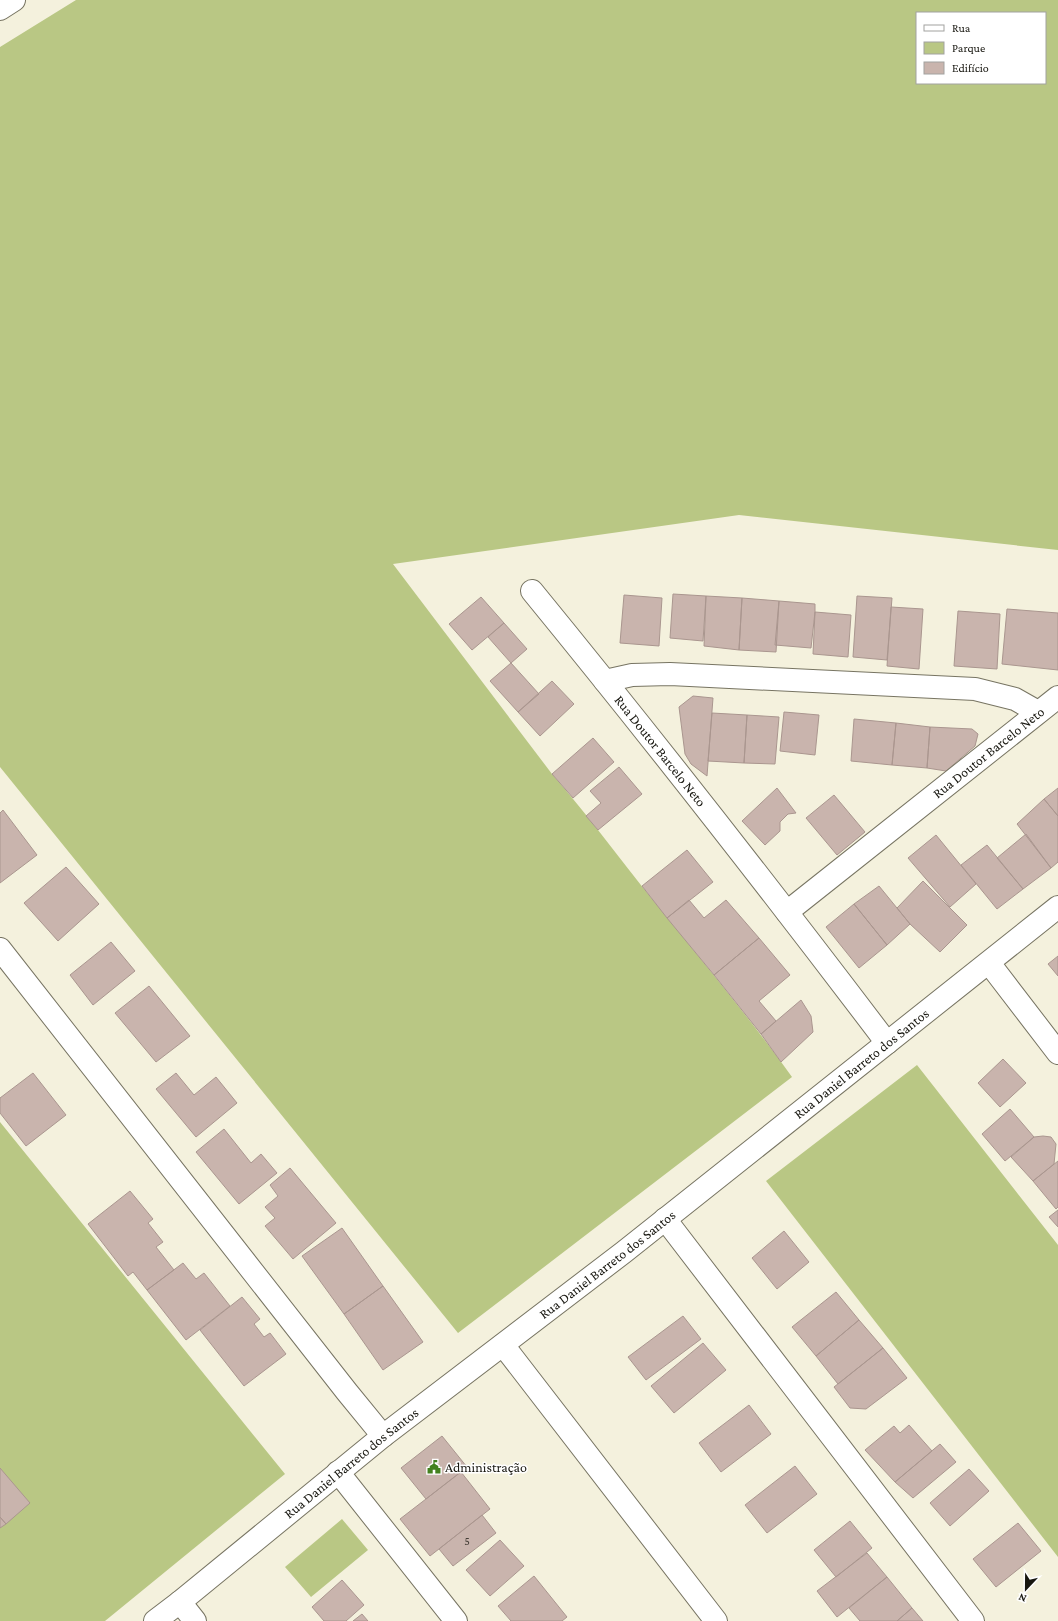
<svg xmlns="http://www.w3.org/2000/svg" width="1058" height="1621" font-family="'Crimson Pro',serif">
  <rect width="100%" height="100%" fill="#f4f1dd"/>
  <path fill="#b9c784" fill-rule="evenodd" d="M76,0H1058V550L739,515L393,564L552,774C587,814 619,858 653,900C700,958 748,1016 792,1077L458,1333L0,767V47ZM917,13H1045V83H917Z
    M917,1065L1058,1245V1557L766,1181Z
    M0,1122L285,1474L105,1621H0Z
    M342,1519L368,1550L311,1597L285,1567Z"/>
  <path fill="#c9b4ad" stroke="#aa968f" d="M673,594L706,596L703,641L670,638Z
    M624,595L662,598L659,646L620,643Z
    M706,596L742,598L739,650L704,646Z
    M857,596L892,598L887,660L853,657Z
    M481,597L504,623L472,650L449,624Z
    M742,598L779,601L776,652L739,650Z
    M779,601L815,604V612L811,648L775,645Z
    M891,607L923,609L919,669L887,666Z
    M1007,609L1058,613V670L1002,664Z
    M958,611L1000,614L997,669L954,666Z
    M815,612L851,615L848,657L813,654Z
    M504,623L527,649L511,663L488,637Z
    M511,663L539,694L518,712L490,681Z
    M552,681L574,704L540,736L518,712Z
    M693,696L713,698L707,776L691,764L685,754L679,707Z
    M784,712L819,715L815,755L780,751Z
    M712,713L747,715L744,763L708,761Z
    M747,715L779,717L775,764L744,763Z
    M854,719L896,723L892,765L851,761Z
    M896,723L930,727L927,768L892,765Z
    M930,727L972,729L978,734L975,746L946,771L927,768Z
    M593,738L614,762L573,798L552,774Z
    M619,767L642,794L598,830L586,816L601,803L590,791Z
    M777,788L796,813L788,814L780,822V831L765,845L742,821Z
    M1058,788V816L1044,799Z
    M834,795L865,832L837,855L806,818Z
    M1044,799L1058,816V862L1051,868L1017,824Z
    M3,810L37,855L0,883V813Z
    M1026,834L1051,868L1023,889L997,858Z
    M936,835L976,884L950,907L908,858Z
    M987,845L1023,889L997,909L961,865Z
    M687,850L713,882L667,918L642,886Z
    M66,867L99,904L58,941L24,903Z
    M923,881L967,925L940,952L910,924L897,908Z
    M879,886L910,924L887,945L854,904Z
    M689,900L704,918L726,900L759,938L714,975L667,918Z
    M854,904L887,945L859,968L826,927Z
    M759,938L790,975L759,1001L776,1021L761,1034L714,975Z
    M111,942L135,971L93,1005L70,975Z
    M1058,956V976L1048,964Z
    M149,986L190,1036L156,1062L115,1013Z
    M801,1000L811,1016L813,1032L781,1062L761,1034Z
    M1003,1059L1026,1083L1000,1107L978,1083Z
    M33,1073L66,1115L26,1146L0,1113V1098Z
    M176,1073L194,1095L216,1077L237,1103L196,1137L156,1089Z
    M1010,1109L1034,1137L1005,1161L982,1134Z
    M224,1129L251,1163L261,1154L277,1173L239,1204L196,1152Z
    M1043,1136L1051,1137L1056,1144L1054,1164L1033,1181L1011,1157L1034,1137Z
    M1058,1161V1207L1056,1209L1033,1181Z
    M290,1168L336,1223L293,1259L265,1226L275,1218L265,1207L278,1196L270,1185Z
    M130,1191L153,1219L148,1223L163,1242L156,1247L174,1270L147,1290L133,1272L128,1276L88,1224Z
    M1058,1210V1227L1049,1217Z
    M342,1228L383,1286L344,1314L302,1256Z
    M784,1231L809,1262L777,1289L752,1258Z
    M183,1263L196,1279L204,1273L230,1306L186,1340L147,1290Z
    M383,1286L423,1342L383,1370L344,1314Z
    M836,1292L859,1320L816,1356L792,1327Z
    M242,1297L260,1319L254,1324L264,1337L270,1333L286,1354L244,1386L200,1330Z
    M683,1316L701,1339L646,1380L628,1357Z
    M859,1320L883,1348L838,1384L816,1356Z
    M703,1343L726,1370L674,1413L651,1386Z
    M883,1348L907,1378L866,1409L850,1408L834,1387Z
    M749,1405L771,1434L721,1472L699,1443Z
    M909,1425L932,1451L895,1482L865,1450L894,1426L900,1433Z
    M442,1436L467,1467L426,1499L401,1468Z
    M940,1444L956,1462L913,1498L895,1482Z
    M795,1466L817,1494L767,1533L745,1505Z
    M0,1468L30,1503L6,1524L0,1517Z
    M969,1469L989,1491L950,1526L930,1503Z
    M461,1472L490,1509L430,1556L400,1519Z
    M482,1515L496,1533L453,1566L439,1549Z
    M0,1517L6,1524L0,1528Z
    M850,1521L872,1548L836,1577L814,1550Z
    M1018,1523L1041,1551L996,1587L973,1559Z
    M500,1540L524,1566L490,1596L466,1570Z
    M867,1553L887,1577L837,1617L817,1591Z
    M534,1576L567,1617L562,1621H511L498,1606Z
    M887,1577L912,1608L897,1621H860L849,1608Z
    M342,1580L364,1605L346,1621H324L312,1607Z
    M912,1608L923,1621H897Z
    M362,1614L368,1621H353Z"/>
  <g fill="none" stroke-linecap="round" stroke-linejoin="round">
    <g stroke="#777462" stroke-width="24">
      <g id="minor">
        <path id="s1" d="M532,591C653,739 771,890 887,1043"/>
        <path d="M605,681L632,675L670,674L975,689L1015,699L1038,712"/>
        <path id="s2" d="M787,912L1058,697"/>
        <path d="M0,949L347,1392L383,1436"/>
        <path d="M989,963L1058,1053"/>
        <path d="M665,1219L973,1621"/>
        <path d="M503,1345L716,1621"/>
        <path d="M338,1472L456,1621"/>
        <path d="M180,1602L195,1621"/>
        <path id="s3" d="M155,1621L180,1602L383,1436L624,1252L1058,907"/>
      </g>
    </g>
    <g stroke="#777462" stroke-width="24">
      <path id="tertiary" d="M0,9L14,0"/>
    </g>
    <use href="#minor" stroke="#fff" stroke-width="22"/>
    <use href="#tertiary" stroke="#fff" stroke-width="22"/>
  </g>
  <defs>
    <g id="civic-bare" transform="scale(1.08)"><path d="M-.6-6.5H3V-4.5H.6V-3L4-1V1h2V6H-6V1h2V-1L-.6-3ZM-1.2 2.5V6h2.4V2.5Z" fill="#43811f" stroke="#fff" stroke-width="2.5" paint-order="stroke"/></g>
  </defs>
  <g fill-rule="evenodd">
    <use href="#civic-bare" x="434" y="1467"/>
  </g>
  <g text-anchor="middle" stroke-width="3" stroke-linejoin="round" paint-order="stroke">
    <g font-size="12" fill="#443e36">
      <text x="467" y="1545">5</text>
    </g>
    <g font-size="14" fill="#17160f" stroke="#fff">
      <text dy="5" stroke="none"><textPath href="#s1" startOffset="205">Rua Doutor Barcelo Neto</textPath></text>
      <text dy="5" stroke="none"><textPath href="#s2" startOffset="257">Rua Doutor Barcelo Neto</textPath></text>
      <text dy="5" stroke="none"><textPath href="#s3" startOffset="900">Rua Daniel Barreto dos Santos</textPath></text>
      <text dy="5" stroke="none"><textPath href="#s3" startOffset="576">Rua Daniel Barreto dos Santos</textPath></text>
      <text dy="5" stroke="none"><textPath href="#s3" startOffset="252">Rua Daniel Barreto dos Santos</textPath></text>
    </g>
    <g font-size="14" fill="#17160f" stroke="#fff" text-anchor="start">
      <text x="445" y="1472">Administração</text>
    </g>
  </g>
  <rect x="916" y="12" width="130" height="72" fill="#ffffff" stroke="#a2a29f"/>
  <rect x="924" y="25" width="20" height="6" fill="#ffffff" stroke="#a2a29f"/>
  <text x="952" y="32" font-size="12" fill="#17160f">Rua</text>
  <rect x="924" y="42" width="20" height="12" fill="#b9c784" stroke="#a2a29f"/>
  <text x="952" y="52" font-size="12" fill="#17160f">Parque</text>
  <rect x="924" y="62" width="20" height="12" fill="#c9b4ad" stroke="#a2a29f"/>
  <text x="952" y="72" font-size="12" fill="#17160f">Edifício</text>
  <g transform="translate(1026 1589) rotate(202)" stroke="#ffffff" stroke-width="3" paint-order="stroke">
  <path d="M0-3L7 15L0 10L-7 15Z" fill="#17160f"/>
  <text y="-6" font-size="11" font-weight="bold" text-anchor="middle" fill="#17160f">N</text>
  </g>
</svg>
